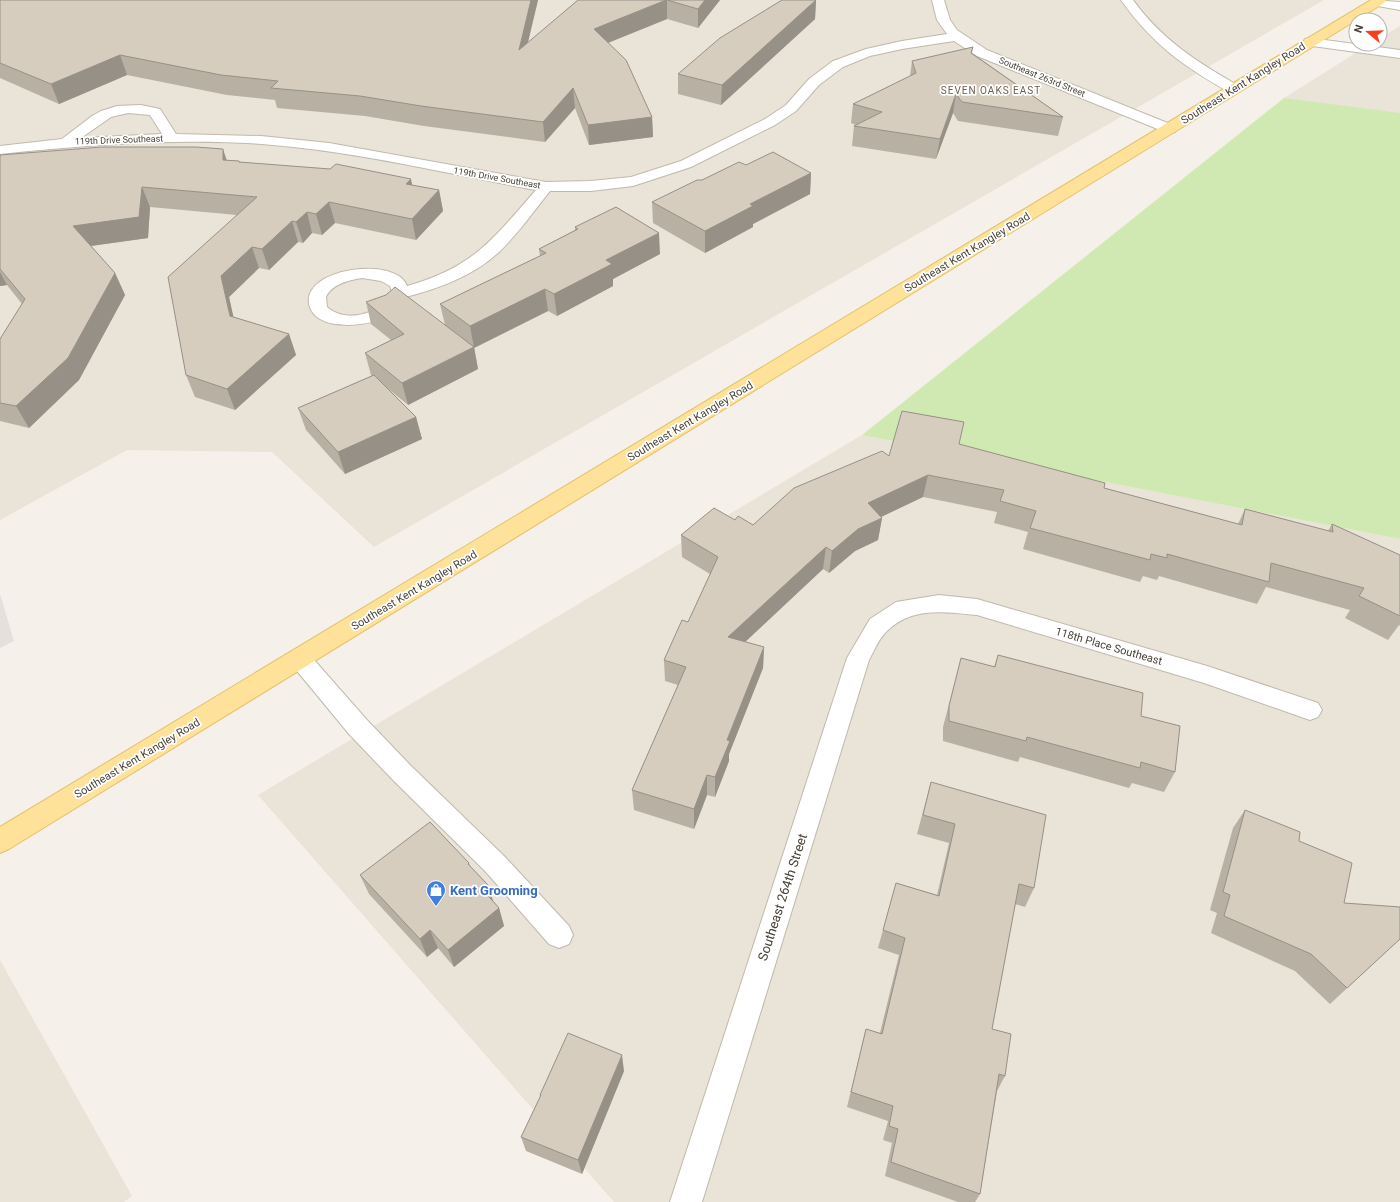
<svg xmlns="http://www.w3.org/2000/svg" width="1400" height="1202" viewBox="0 0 1400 1202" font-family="Roboto,sans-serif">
<rect width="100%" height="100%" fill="#f5f1ea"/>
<!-- residential -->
<path fill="#e9e3d8" d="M 0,0 L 1324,0 L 374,547 L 272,452 L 127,450 L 0,520 Z
M 1400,26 L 1400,116 L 1284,98 L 1370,44 L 1380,44 L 1380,38 Z
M 862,435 L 1400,539 L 1400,1202 L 614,1202 L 258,795 Z
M 0,960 L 132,1196 L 124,1202 L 0,1202 Z"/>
<!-- industrial -->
<path fill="#e4e0db" d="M 0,594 L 14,641 L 0,648 Z"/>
<!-- green -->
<path fill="#d0e9b3" d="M 1284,98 L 1400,113 L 1400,539 L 862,435 Z"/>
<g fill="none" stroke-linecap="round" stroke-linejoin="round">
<defs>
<path id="lane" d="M 1121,0 L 1133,0 C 1162,40 1197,62 1239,86 L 1241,89 L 1239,92 L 1229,92 C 1183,66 1152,44 1121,0 Z
M 1371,0 L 1400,2 L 1400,10 L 1372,5 L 1370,2 Z
M 1310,38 L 1400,50 L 1400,58 L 1305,45 L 1304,42 L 1305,39 Z
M 300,650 L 308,653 L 367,720 L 411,766 L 504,856 L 569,926 L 573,935 L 569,944 L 559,948 L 549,944 L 486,872 L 393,780 L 349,734 L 292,665 L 289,659 L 292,653 Z"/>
<path id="street" d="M 932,0 L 944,0 L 950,20 L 957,30 L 987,50 L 1175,126 L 1177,129 L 1175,132 L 1170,133 L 1165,132 L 977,56 L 954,41 L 902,49 L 870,56 L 843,67 L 819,85 L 796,111 L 775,125 L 691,167 L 633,186 L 591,191 L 550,191 C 533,212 518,234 499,252 C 473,276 440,288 406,297 C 403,304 398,310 391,315 C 373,326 315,334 309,304 C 303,267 397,256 407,286 C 474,267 492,240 536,190 C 445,173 354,151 262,144 C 175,138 86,145 0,154 L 0,146 L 62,139 L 92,116 L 101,111 L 117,106 L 141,105 L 160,109 L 176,134 L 261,136 L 329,143 L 546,182 L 591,181 L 631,177 L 681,161 L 765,119 L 786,105 L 809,79 L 833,61 L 866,49 L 902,41 L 947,34 L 937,20 ZM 128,113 L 150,115 L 162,134 L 81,138 L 111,117 ZM 362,278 L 381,281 L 390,286 L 392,292 C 381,314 346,324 327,307 L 326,297 C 332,284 349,280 362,278 Z
M 939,595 L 977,599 L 1207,666 L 1318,703 L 1322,710 L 1318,717 L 1310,720 L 1204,683 L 977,615 C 945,612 912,606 887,631 C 879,638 874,651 869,660 L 702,1202 L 670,1202 L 847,658 L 870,619 L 896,602 Z"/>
<path id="primary" d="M 1371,0 L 1386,0 L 1384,3 L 9,849 L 0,853 L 0,827 Z"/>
</defs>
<!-- lane casing -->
<use href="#lane" stroke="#c0b9ac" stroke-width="2"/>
<!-- street casing -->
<use href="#street" stroke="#c0b9ac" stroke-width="2"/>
<!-- primary casing -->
<use href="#primary" stroke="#e4c068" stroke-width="2"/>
<!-- lane -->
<use href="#lane" fill="#fff" fill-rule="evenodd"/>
<!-- street -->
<use href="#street" fill="#fff" fill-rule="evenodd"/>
<!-- primary -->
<use href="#primary" fill="#fee299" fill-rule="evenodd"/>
</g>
<!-- wall -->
<path fill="#b9b0a4" d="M 0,0 L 538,0 L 528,43 L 578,0 L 720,0 L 698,28 L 667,19 L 608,43 L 652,117 L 653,137 L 589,145 L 575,108 L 545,142 L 424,126 L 365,116 L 277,108 L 275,100 L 227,95 L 127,75 L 59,104 L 0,78 Z
M 816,0 L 815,19 L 721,105 L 678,94 L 678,74 Z
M 973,47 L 972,53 L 1063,117 L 1058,136 L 958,121 L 953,113 L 936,159 L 852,146 L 854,126 L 856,125 L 851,123 L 853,104 L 910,76 L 912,61 Z
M 0,155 L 226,160 L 412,185 L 439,190 L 443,211 L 416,240 L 335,223 L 322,235 L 312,233 L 303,243 L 298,242 L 269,270 L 259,268 L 229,297 L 233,317 L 289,334 L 296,355 L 235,410 L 195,397 L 186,375 L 237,215 L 150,207 L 148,238 L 91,246 L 115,273 L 125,295 L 79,380 L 29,428 L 0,421 L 0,339 L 22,304 L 7,285 L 0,286 Z
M 746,165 L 811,173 L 810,194 L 753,224 L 753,227 L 705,253 L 653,223 L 652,202 L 702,180 Z
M 575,227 L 660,254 L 613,279 L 613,286 L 557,316 L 548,311 L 474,348 L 478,369 L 408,405 L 386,387 L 416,417 L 422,439 L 345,474 L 306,430 L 298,408 L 372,376 L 371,375 L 365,353 L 391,340 L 371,324 L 366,302 L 445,325 L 440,304 L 540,256 L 539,249 L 575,230 Z
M 959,444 L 1104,488 L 1238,524 L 1245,509 L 1328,531 L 1332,524 L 1400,555 L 1400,626 L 1399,625 L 1388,640 L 1345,618 L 1350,610 L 1266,587 L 1257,604 L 1159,576 L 1157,580 L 1143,576 L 1140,582 L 1023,549 L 1028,532 L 994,523 L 997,512 L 923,497 L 881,517 L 882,518 L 878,540 L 855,551 L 829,573 L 823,569 L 745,642 L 764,647 L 763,668 L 729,754 L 729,761 L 715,797 L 707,795 L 694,829 L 634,810 L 632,790 L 678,685 L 665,681 L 664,660 L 688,622 L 710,574 L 682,557 L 681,535 L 735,520 L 753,525 L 889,456 Z
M 998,655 L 1141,716 L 1175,772 L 1164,792 L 1132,783 L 1129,788 L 1020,757 L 1018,762 L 943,741 L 943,727 L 961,658 L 994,667 Z
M 931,782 L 1034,888 L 1025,907 L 1015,904 L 992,1029 L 1005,1076 L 997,1091 L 980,1194 L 975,1202 L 958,1202 L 885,1176 L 892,1143 L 883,1140 L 888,1121 L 847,1107 L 862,1045 L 866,1029 L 880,1033 L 899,955 L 878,948 L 896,883 L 937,895 L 949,843 L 917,834 Z
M 1245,810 L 1299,841 L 1344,903 L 1400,939 L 1330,1004 L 1295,971 L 1211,933 L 1217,913 L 1210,910 L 1233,828 Z
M 469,863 L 471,867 L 488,885 L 493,901 L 499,908 L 504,926 L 454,967 L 438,948 L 427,957 L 369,894 L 360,875 Z
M 624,1071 L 582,1174 L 526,1151 L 521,1137 L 540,1097 L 540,1095 Z"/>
<!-- shaded-wall -->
<path fill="#969086" d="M 531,0 L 538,0 L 521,70 L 519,50 Z
M 667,0 L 667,19 L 595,48 L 594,29 Z
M 705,0 L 720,0 L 698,28 L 698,9 Z
M 816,0 L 815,19 L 721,105 L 722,85 Z
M 120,55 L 127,75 L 59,104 L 51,84 Z
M 573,88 L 575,108 L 545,142 L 543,122 Z
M 956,94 L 953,113 L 936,159 L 940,139 Z
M 652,117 L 653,137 L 589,145 L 588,125 Z
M 223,149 L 230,170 L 223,160 Z
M 811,173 L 810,194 L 753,224 L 753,227 L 705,253 L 705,231 L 750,204 Z
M 411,179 L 415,199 L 406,184 Z
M 142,187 L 150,207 L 148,238 L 83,247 L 73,226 Z
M 439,190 L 443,211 L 416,240 L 412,219 Z
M 329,202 L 335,223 L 322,235 L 316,214 Z
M 307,212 L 312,233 L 303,243 L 296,222 Z
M 292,221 L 298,242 L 269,270 L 262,249 Z
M 659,233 L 660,254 L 613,279 L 613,286 L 557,316 L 554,294 L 606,260 Z
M 252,247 L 259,268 L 229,297 L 238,337 L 230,316 L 221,276 Z
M 0,272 L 7,285 L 0,286 Z
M 115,273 L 125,295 L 79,380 L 29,428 L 16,406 Z
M 545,289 L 548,311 L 474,348 L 470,326 Z
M 289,334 L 296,355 L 235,410 L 227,389 Z
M 474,347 L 478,369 L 408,405 L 402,383 Z
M 416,417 L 422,439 L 345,474 L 338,452 Z
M 928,475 L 923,497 L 864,525 L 868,503 Z
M 882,518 L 878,540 L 855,551 L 829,573 L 832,551 L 858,529 Z
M 826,547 L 823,569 L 727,659 L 728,637 Z
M 764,647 L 763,668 L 729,754 L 729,761 L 715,797 L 715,777 L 727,740 Z
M 707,775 L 707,795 L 694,829 L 694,809 Z
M 488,885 L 494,904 L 483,890 Z
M 499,908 L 504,926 L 454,967 L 448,950 Z
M 430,930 L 438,948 L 427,957 L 420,939 Z
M 622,1055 L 624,1071 L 582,1174 L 578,1160 Z"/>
<!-- building -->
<path fill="#d7cdbf" stroke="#969086" d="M 0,0 L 531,0 L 519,50 L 578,0 L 666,0 L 594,29 L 626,60 L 652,117 L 588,125 L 573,88 L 543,122 L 421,106 L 360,96 L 271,88 L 278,81 L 221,75 L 120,55 L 51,84 L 0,63 Z
M 667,0 L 705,0 L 698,9 Z
M 782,0 L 816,0 L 722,85 L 678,74 L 720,38 Z
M 973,47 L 971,53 L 1063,117 L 962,102 L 956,94 L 940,139 L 854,126 L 882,112 L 853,104 L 916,73 L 912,61 Z
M 102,147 L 196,147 L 223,149 L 223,160 L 239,161 L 239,162 L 330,169 L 336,164 L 411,179 L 406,184 L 439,190 L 412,219 L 329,202 L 316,214 L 307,212 L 296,222 L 292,221 L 262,249 L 252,247 L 221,276 L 230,316 L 289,334 L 227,389 L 186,375 L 168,277 L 257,197 L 142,187 L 139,217 L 73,226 L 115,273 L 68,358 L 16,406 L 0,403 L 0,339 L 25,299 L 0,269 L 0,155 Z
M 773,152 L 811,173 L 750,204 L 753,206 L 705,231 L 652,202 L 697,180 L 702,180 L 739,162 L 746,165 Z
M 616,207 L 659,233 L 606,260 L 612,264 L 554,294 L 545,289 L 470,326 L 440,304 L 546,253 L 539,249 L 578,229 L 575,227 Z
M 395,287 L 474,347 L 402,383 L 365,353 L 404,334 L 366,302 L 386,295 Z
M 374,375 L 416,417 L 338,452 L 298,408 Z
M 902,411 L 964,422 L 959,444 L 1105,483 L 1104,488 L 1242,525 L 1245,509 L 1333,532 L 1332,524 L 1400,555 L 1400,616 L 1359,596 L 1364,588 L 1271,563 L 1269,582 L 1167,554 L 1167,558 L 1151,554 L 1150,560 L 1030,528 L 1036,511 L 1000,501 L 1004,490 L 928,475 L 868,503 L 882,518 L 858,529 L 832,551 L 826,547 L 728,637 L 764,647 L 727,740 L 730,741 L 715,777 L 707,775 L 694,809 L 632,790 L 686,667 L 664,660 L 682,620 L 688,622 L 718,557 L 681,535 L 714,508 L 735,520 L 738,516 L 753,525 L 794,488 L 882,451 L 889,456 Z
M 998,655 L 1143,693 L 1141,716 L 1180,726 L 1175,772 L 1141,762 L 1140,768 L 1027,737 L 1026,741 L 949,721 L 949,706 L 961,658 L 995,667 Z
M 931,782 L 1046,815 L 1034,888 L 1019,884 L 992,1029 L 1011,1034 L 1005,1076 L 999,1074 L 980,1194 L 891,1162 L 898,1129 L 889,1126 L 893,1106 L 851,1092 L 866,1029 L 882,1034 L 905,938 L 883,930 L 896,883 L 939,896 L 955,824 L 923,815 Z
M 1245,810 L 1300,832 L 1299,841 L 1352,863 L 1344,903 L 1400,907 L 1400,939 L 1347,988 L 1311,954 L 1224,916 L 1230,895 L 1223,892 Z
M 430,822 L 469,863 L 468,864 L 488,885 L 483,890 L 499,908 L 448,950 L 430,930 L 420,939 L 360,875 Z
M 568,1033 L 622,1055 L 578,1160 L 521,1137 L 541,1095 L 540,1095 Z"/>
<!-- icons -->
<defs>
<symbol id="shop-pin" viewBox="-11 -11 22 30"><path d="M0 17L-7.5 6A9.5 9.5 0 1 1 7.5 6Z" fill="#3f7fe0" stroke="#fff"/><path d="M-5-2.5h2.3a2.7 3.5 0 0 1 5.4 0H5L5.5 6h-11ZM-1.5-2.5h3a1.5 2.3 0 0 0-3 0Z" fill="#fff"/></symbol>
</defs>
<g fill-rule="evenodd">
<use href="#shop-pin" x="425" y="879" width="22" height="30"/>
</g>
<g text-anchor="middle" stroke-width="3.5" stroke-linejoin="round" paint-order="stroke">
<!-- far-street labels -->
<g font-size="9" fill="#494238" stroke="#fff">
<text transform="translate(1042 77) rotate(22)" y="3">Southeast 263rd Street</text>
<text transform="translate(119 140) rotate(-2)" y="3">119th Drive Southeast</text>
<text transform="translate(497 178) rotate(10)" y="3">119th Drive Southeast</text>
</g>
<!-- far-neighbourhood labels -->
<g font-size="10" letter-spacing="1" fill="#6c604f" stroke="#fff">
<text x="991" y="94">SEVEN OAKS EAST</text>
</g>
<!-- street labels -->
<g font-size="11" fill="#494238" stroke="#fff">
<text transform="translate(1243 83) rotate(-32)" y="4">Southeast Kent Kangley Road</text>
<text transform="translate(967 252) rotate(-31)" y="4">Southeast Kent Kangley Road</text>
<text transform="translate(690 421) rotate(-31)" y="4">Southeast Kent Kangley Road</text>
<text transform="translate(414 590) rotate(-31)" y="4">Southeast Kent Kangley Road</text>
<text transform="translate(1109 646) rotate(16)" y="4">118th Place Southeast</text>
<text transform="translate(137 758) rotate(-31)" y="4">Southeast Kent Kangley Road</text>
</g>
<!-- near-shop labels -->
<g font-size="13" font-weight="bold" fill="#366cbe" stroke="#fff" text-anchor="start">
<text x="450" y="895">Kent Grooming</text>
</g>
<!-- near-street labels -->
<g font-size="13" fill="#494238" stroke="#fff">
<text transform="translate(782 897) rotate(-72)" y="5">Southeast 264th Street</text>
</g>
</g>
<!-- north arrow -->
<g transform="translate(1368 32) rotate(289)"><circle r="19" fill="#ffffff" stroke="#b6b3af"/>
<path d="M0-3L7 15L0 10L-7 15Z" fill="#fa3e1b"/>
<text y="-6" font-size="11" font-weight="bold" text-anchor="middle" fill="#494238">N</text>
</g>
</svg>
